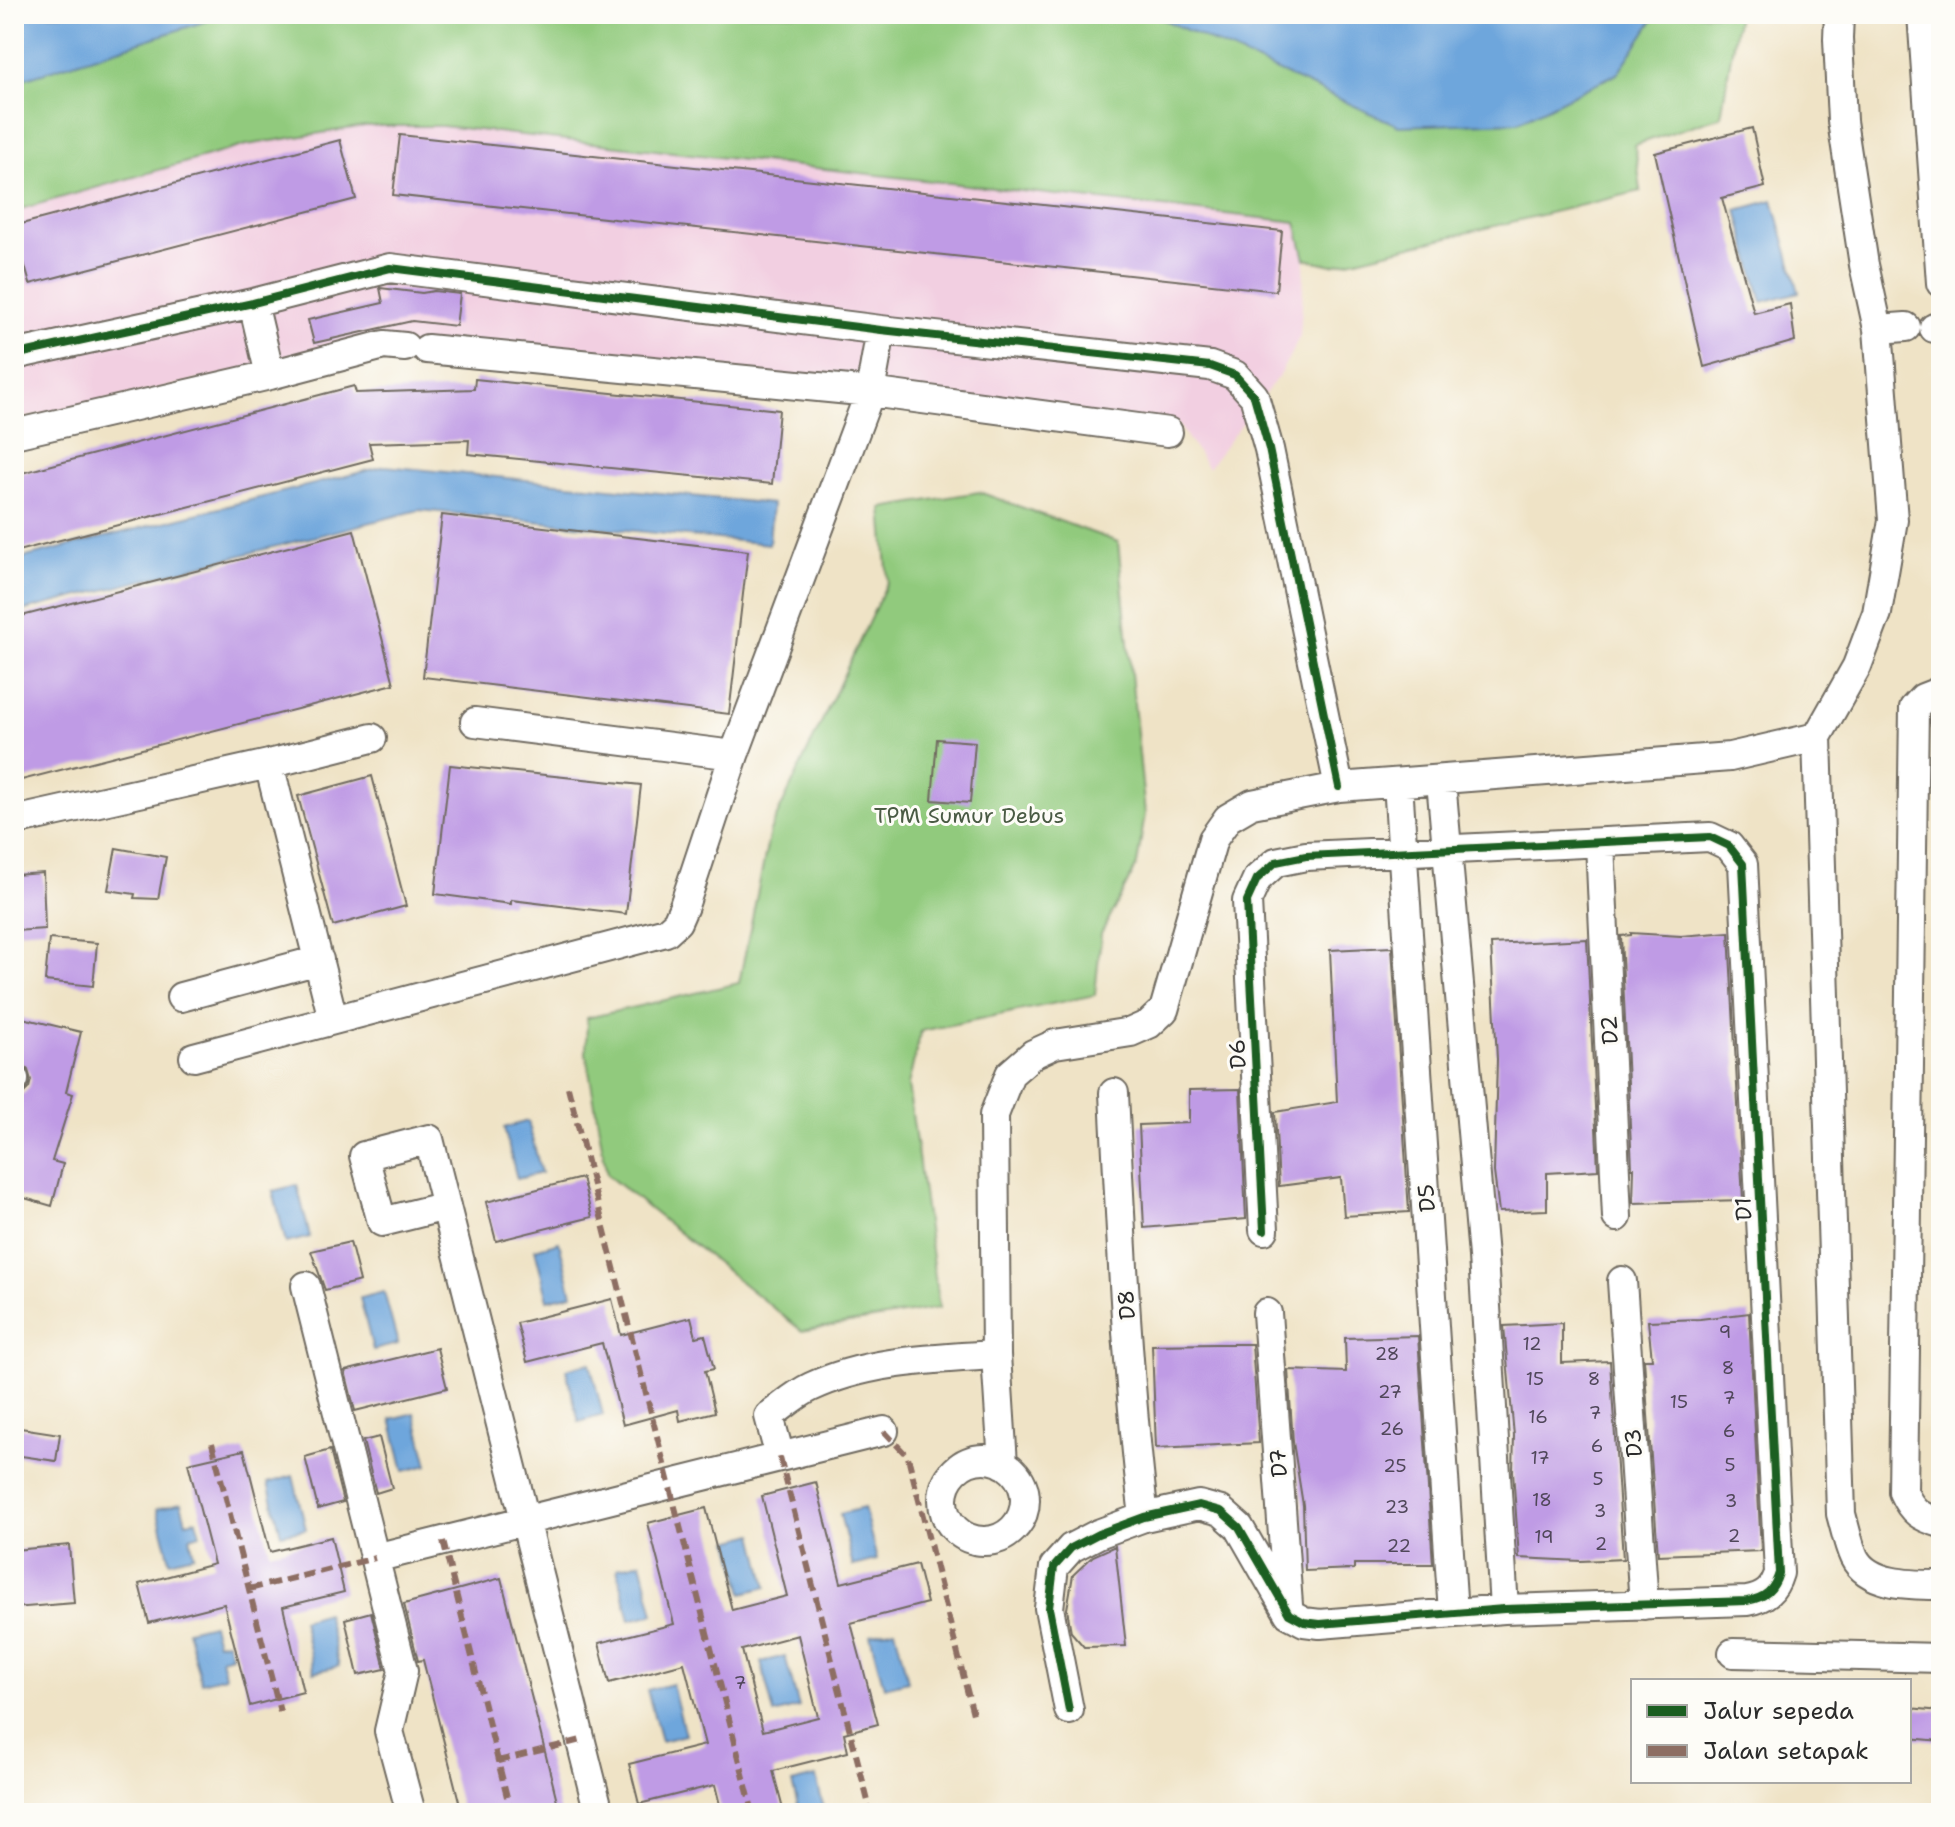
<svg xmlns="http://www.w3.org/2000/svg" width="1955" height="1827" viewBox="0 0 1955 1827" font-family="'Shantell Sans',sans-serif">
<rect width="100%" height="100%" fill="#fdfcf7"/>
<filter id="ink" filterUnits="userSpaceOnUse"><feTurbulence type="fractalNoise" baseFrequency=".0125" numOctaves="2"/><feDisplacementMap in="SourceGraphic" scale="16" xChannelSelector="R" yChannelSelector="G"/><feConvolveMatrix kernelMatrix="1 2 1 2 8 2 1 2 1" color-interpolation-filters="sRGB"/></filter>
<filter id="wash" filterUnits="userSpaceOnUse"><feTurbulence type="fractalNoise" baseFrequency=".006" numOctaves="4" result="noise"/><feDisplacementMap in="SourceGraphic" scale="32" xChannelSelector="R" yChannelSelector="G"/><feGaussianBlur stdDeviation="1.8" result="paint"/><feColorMatrix in="noise" values="0 0 0 0 0 0 0 0 0 0 0 0 0 0 0 0 0 1.4 0 .05"/><feComposite in="paint" operator="in"/></filter>
<g filter="url(#wash)">
<rect width="100%" height="100%" fill="#efe3c6"/>
<!-- built -->
<path fill="#f2cfe1" d="M 365,126 L 442,126 L 1296,222 L 1305,259 L 1300,336 L 1280,374 L 1208,468 L 1178,424 L 358,345 L 19,419 L 14,402 L 14,211 L 247,145 Z"/>
<!-- green -->
<path fill="#91ca7d" stroke="#5e7a54" stroke-width="2" d="M 14,14 L 1738,14 L 1721,116 L 1635,145 L 1641,191 L 1332,265 L 1305,259 L 1296,222 L 442,126 L 365,126 L 247,145 L 14,211 Z
M 979,492 L 1118,542 L 1145,814 L 1137,865 L 1101,934 L 1095,995 L 921,1031 L 908,1085 L 939,1308 L 802,1331 L 607,1175 L 586,1053 L 587,1018 L 739,983 L 770,831 L 888,581 L 882,508 Z"/>
<!-- water -->
<path fill="#6ea6dc" stroke="#4c6884" stroke-width="2" d="M 14,14 L 229,14 L 14,82 Z
M 1151,14 L 1657,14 L 1618,73 L 1518,122 L 1399,126 Z
M 1773,200 L 1799,292 L 1762,302 L 1737,210 Z
M 385,466 L 772,504 L 769,544 L 419,510 L 14,613 L 14,560 Z
M 528,1121 L 541,1173 L 517,1179 L 504,1128 Z
M 297,1185 L 310,1237 L 286,1243 L 273,1191 Z
M 559,1242 L 572,1294 L 548,1300 L 535,1249 Z
M 384,1292 L 398,1344 L 373,1350 L 360,1298 Z
M 590,1363 L 603,1415 L 579,1422 L 566,1369 Z
M 415,1413 L 428,1465 L 404,1471 L 391,1419 Z
M 293,1476 L 306,1529 L 281,1534 L 268,1483 Z
M 181,1503 L 186,1522 L 196,1520 L 200,1534 L 190,1537 L 194,1555 L 170,1561 L 157,1509 Z
M 864,1508 L 877,1560 L 853,1566 L 840,1514 Z
M 754,1534 L 767,1587 L 743,1593 L 730,1541 Z
M 641,1562 L 654,1614 L 630,1620 L 617,1568 Z
M 326,1613 L 339,1666 L 314,1672 L 302,1620 Z
M 212,1624 L 217,1643 L 227,1641 L 231,1655 L 221,1658 L 225,1676 L 201,1682 L 187,1630 Z
M 895,1629 L 908,1681 L 884,1687 L 870,1635 Z
M 785,1656 L 799,1707 L 774,1714 L 761,1662 Z
M 672,1684 L 685,1735 L 661,1741 L 647,1690 Z
M 816,1777 L 825,1813 L 800,1813 L 792,1783 Z"/>
<g id="blocks">
<!-- building -->
<path fill="#bf9be5" fill-rule="evenodd" d="M 1752,128 L 1765,187 L 1722,198 L 1754,313 L 1790,304 L 1795,341 L 1704,367 L 1655,153 Z
M 400,135 L 1282,231 L 1276,291 L 393,195 Z
M 340,140 L 356,199 L 30,284 L 14,226 Z
M 380,288 L 422,293 L 434,291 L 460,294 L 456,326 L 412,321 L 314,343 L 308,320 L 383,303 Z
M 475,379 L 779,410 L 772,484 L 468,454 L 469,440 L 369,443 L 373,459 L 14,552 L 14,475 L 354,386 L 356,393 L 474,389 Z
M 442,515 L 748,551 L 729,714 L 423,677 Z
M 354,530 L 394,684 L 14,782 L 14,618 Z
M 937,739 L 975,742 L 970,803 L 932,800 Z
M 450,765 L 641,785 L 626,914 L 511,900 L 511,904 L 435,894 Z
M 372,776 L 406,906 L 333,926 L 298,796 Z
M 116,848 L 166,857 L 158,899 L 134,898 L 135,894 L 108,890 Z
M 43,873 L 45,929 L 14,931 L 14,875 Z
M 1729,932 L 1743,1200 L 1633,1203 L 1634,1168 L 1632,1168 L 1621,936 L 1631,935 L 1631,933 L 1681,936 Z
M 49,939 L 97,943 L 93,986 L 45,981 Z
M 1587,939 L 1598,1170 L 1547,1173 L 1547,1210 L 1499,1212 L 1494,1172 L 1497,1059 L 1491,944 Z
M 1392,947 L 1409,1212 L 1344,1216 L 1341,1178 L 1279,1186 L 1275,1112 L 1337,1102 L 1330,950 Z
M 14,1016 L 81,1032 L 66,1092 L 73,1094 L 52,1161 L 63,1164 L 52,1206 L 14,1195 L 14,1097 L 23,1094 L 29,1088 L 31,1080 L 28,1070 L 22,1064 L 14,1062 Z
M 1240,1089 L 1246,1219 L 1144,1228 L 1139,1125 L 1189,1123 L 1189,1090 Z
M 582,1178 L 592,1217 L 496,1241 L 486,1202 Z
M 350,1242 L 360,1281 L 325,1290 L 311,1251 Z
M 612,1299 L 621,1335 L 691,1317 L 696,1337 L 705,1335 L 714,1369 L 705,1371 L 715,1412 L 680,1421 L 678,1410 L 623,1425 L 602,1343 L 527,1362 L 517,1323 Z
M 1749,1313 L 1761,1551 L 1658,1555 L 1644,1359 L 1652,1359 L 1648,1321 L 1700,1319 Z
M 1562,1323 L 1562,1363 L 1610,1361 L 1623,1559 L 1581,1561 L 1519,1558 L 1513,1471 L 1514,1436 L 1504,1326 Z
M 1418,1336 L 1433,1564 L 1354,1564 L 1354,1569 L 1305,1571 L 1303,1505 L 1293,1442 L 1288,1370 L 1346,1372 L 1345,1338 Z
M 1216,1344 L 1252,1344 L 1259,1443 L 1156,1448 L 1152,1345 Z
M 437,1348 L 447,1388 L 355,1411 L 345,1371 Z
M 14,1427 L 60,1434 L 56,1461 L 14,1455 Z
M 379,1437 L 392,1488 L 376,1493 L 363,1441 Z
M 244,1450 L 270,1552 L 331,1537 L 344,1592 L 283,1607 L 303,1692 L 250,1706 L 224,1604 L 149,1623 L 139,1584 L 214,1564 L 188,1463 Z
M 330,1450 L 343,1502 L 318,1509 L 305,1457 Z
M 816,1482 L 841,1583 L 917,1564 L 927,1603 L 851,1623 L 878,1724 L 844,1733 L 848,1752 L 773,1771 L 784,1813 L 722,1813 L 715,1785 L 639,1804 L 629,1764 L 705,1745 L 684,1663 L 609,1683 L 599,1643 L 674,1624 L 648,1523 L 706,1508 L 732,1610 L 787,1596 L 762,1496 ZM 798,1635 L 818,1717 L 763,1731 L 742,1650 Z
M 69,1545 L 74,1603 L 14,1608 L 14,1550 Z
M 1115,1546 L 1126,1646 L 1084,1647 L 1071,1632 L 1067,1609 L 1073,1575 L 1093,1556 Z
M 501,1578 L 534,1707 L 560,1813 L 462,1813 L 423,1660 L 418,1661 L 404,1604 Z
M 371,1612 L 385,1669 L 358,1675 L 345,1619 Z
M 1909,1708 L 1941,1711 L 1941,1741 L 1909,1738 Z"/>
</g>
</g>
<g filter="url(#ink)">
<use href="#blocks" fill-opacity="0" stroke="#706b61" stroke-width="2"/>
<g fill="none" stroke-linecap="round" stroke-linejoin="round">
<defs>
<path id="minor" d="M 1922,14 L 1941,283
M 253,303 L 270,375
M 1934,328 L 1941,329
M 1878,329 L 1906,327
M 427,349 L 870,392 L 1168,432
M 14,355 L 253,303 L 390,268 L 881,330 L 1210,366 L 1235,375 L 1254,396 L 1269,449 L 1339,787
M 14,434 L 270,375 L 384,345 L 405,347
M 1941,691 L 1923,698 L 1914,708 L 1903,1492 C 1912,1512 1920,1517 1941,1523
M 475,722 L 734,755
M 1817,737 L 1841,1514 C 1845,1528 1848,1544 1854,1557 C 1868,1586 1914,1585 1941,1585
M 269,764 L 333,1019
M 1441,781 L 1483,1256 L 1504,1609
M 1398,783 L 1453,1613
M 14,821 L 269,764 L 372,738
M 1600,843 L 1617,1217
M 181,997 L 319,960
M 194,1057 L 666,932 L 677,922 L 684,906 L 734,755 L 870,392 L 881,330
M 14,1080 L 14,1079
M 1114,1093 C 1121,1234 1127,1376 1144,1517
M 446,1206 L 382,1222 L 364,1156 L 429,1139 L 599,1813
M 1622,1281 L 1644,1605
M 306,1286 L 403,1671 L 389,1731 L 411,1813
M 1267,1313 L 1288,1605
M 780,1457 L 769,1416 C 783,1406 796,1394 811,1387 C 868,1360 934,1359 996,1355
M943 1500a41 41 0 1 1 82 0a41 41 0 1 1-82 0Z
M 1003,1464 L 996,1355 L 994,1115 L 1010,1074 L 1033,1054 L 1055,1044 L 1131,1032 L 1149,1024 L 1164,1010 L 1213,839 L 1228,818 L 1252,804 L 1339,787 L 1730,757 L 1817,737 L 1857,666 L 1877,613 L 1893,520 L 1878,329 L 1864,265 L 1842,121 L 1838,39 L 1839,14
M 375,1558 L 884,1431
M 1733,1653 L 1941,1658
M 1069,1710 L 1049,1608 L 1054,1567 L 1071,1548 L 1098,1534 L 1144,1517 L 1199,1505 L 1221,1511 L 1239,1527 L 1289,1614 L 1304,1622 L 1320,1624 L 1504,1609 L 1747,1601 C 1765,1598 1774,1590 1779,1573 L 1743,864 L 1729,846 L 1710,837 L 1306,856 L 1276,862 L 1257,879 L 1247,901 L 1264,1230"/>
</defs>
<!-- minor casing -->
<use href="#minor" stroke="#706b61" stroke-width="32"/>
<!-- minor -->
<use href="#minor" stroke="#fff" stroke-width="28"/>
<!-- quiet -->
<path stroke="#8d6e63" stroke-width="6" stroke-dasharray="12 6" stroke-linecap="butt" d="M 14,1080 L 14,1079
M 568,1087 L 753,1813
M 884,1431 L 908,1457 L 973,1714
M 212,1443 L 280,1712
M 780,1457 L 871,1813
M 443,1541 L 511,1813
M 249,1589 L 375,1558
M 498,1761 L 581,1740"/>
<defs>
<path id="cycleway" d="M 14,355 L 253,303 L 390,268 L 881,330 L 1210,366 L 1235,375 L 1254,396 L 1269,449 L 1339,787
M 1069,1710 L 1049,1608 L 1054,1567 L 1071,1548 L 1098,1534 L 1144,1517 L 1199,1505 L 1221,1511 L 1239,1527 L 1289,1614 L 1304,1622 L 1320,1624 L 1504,1609 L 1747,1601 C 1765,1598 1774,1590 1779,1573 L 1743,864 L 1729,846 L 1710,837 L 1306,856 L 1276,862 L 1257,879 L 1247,901 L 1264,1230"/>
</defs>
<!-- cycleway casing -->
<use href="#cycleway" stroke="#fdfcf7" stroke-width="13"/>
<!-- cycleway -->
<use href="#cycleway" stroke="#1b5e20" stroke-width="8"/>
</g>
</g>
<g text-anchor="middle" stroke-width="6" stroke-linejoin="round" paint-order="stroke">
<!-- number labels -->
<g font-size="18" fill="#50475a">
<text x="1725" y="1338">9</text>
<text x="1532" y="1350">12</text>
<text x="1387" y="1360">28</text>
<text x="1728" y="1374">8</text>
<text x="1535" y="1385">15</text>
<text x="1594" y="1385">8</text>
<text x="1390" y="1398">27</text>
<text x="1729" y="1404">7</text>
<text x="1679" y="1408">15</text>
<text x="1595" y="1419">7</text>
<text x="1538" y="1423">16</text>
<text x="1392" y="1435">26</text>
<text x="1729" y="1437">6</text>
<text x="1597" y="1452">6</text>
<text x="1540" y="1464">17</text>
<text x="1730" y="1471">5</text>
<text x="1395" y="1472">25</text>
<text x="1598" y="1485">5</text>
<text x="1542" y="1506">18</text>
<text x="1731" y="1507">3</text>
<text x="1397" y="1513">23</text>
<text x="1600" y="1517">3</text>
<text x="1734" y="1542">2</text>
<text x="1544" y="1543">19</text>
<text x="1601" y="1550">2</text>
<text x="1399" y="1552">22</text>
<text x="740" y="1689">7</text>
</g>
<!-- park labels -->
<g font-size="22" fill="#4a5b44" stroke="#fdfcf7">
<text x="969" y="823">TPM Sumur Debus</text>
</g>
<!-- street labels -->
<g font-size="22" fill="#2b2b2b" stroke="#fdfcf7">
<text transform="translate(1609 1030) rotate(-93)" y="8">D2</text>
<text transform="translate(1237 1054) rotate(-93)" y="8">D6</text>
<text transform="translate(1426 1198) rotate(-94)" y="8">D5</text>
<text transform="translate(1743 1209) rotate(-93)" y="8">D1</text>
<text transform="translate(1126 1305) rotate(-94)" y="8">D8</text>
<text transform="translate(1633 1443) rotate(-94)" y="8">D3</text>
<text transform="translate(1278 1463) rotate(-94)" y="8">D7</text>
</g>
</g>
<!-- margin -->
<rect width="1955" height="1827" fill="none" stroke="#fdfcf7" stroke-width="48"/>
<!-- legend -->
<rect x="1631" y="1679" width="280" height="104" fill="#fdfcf7" stroke="#a9a8a5" stroke-width="2"/>
<rect x="1647" y="1705" width="40" height="12" fill="#1b5e20" stroke="#a9a8a5" stroke-width="2"/>
<text x="1703" y="1719" font-size="24" fill="#2b2b2b">Jalur sepeda</text>
<rect x="1647" y="1745" width="40" height="12" fill="#8d6e63" stroke="#a9a8a5" stroke-width="2"/>
<text x="1703" y="1759" font-size="24" fill="#2b2b2b">Jalan setapak</text>
</svg>
